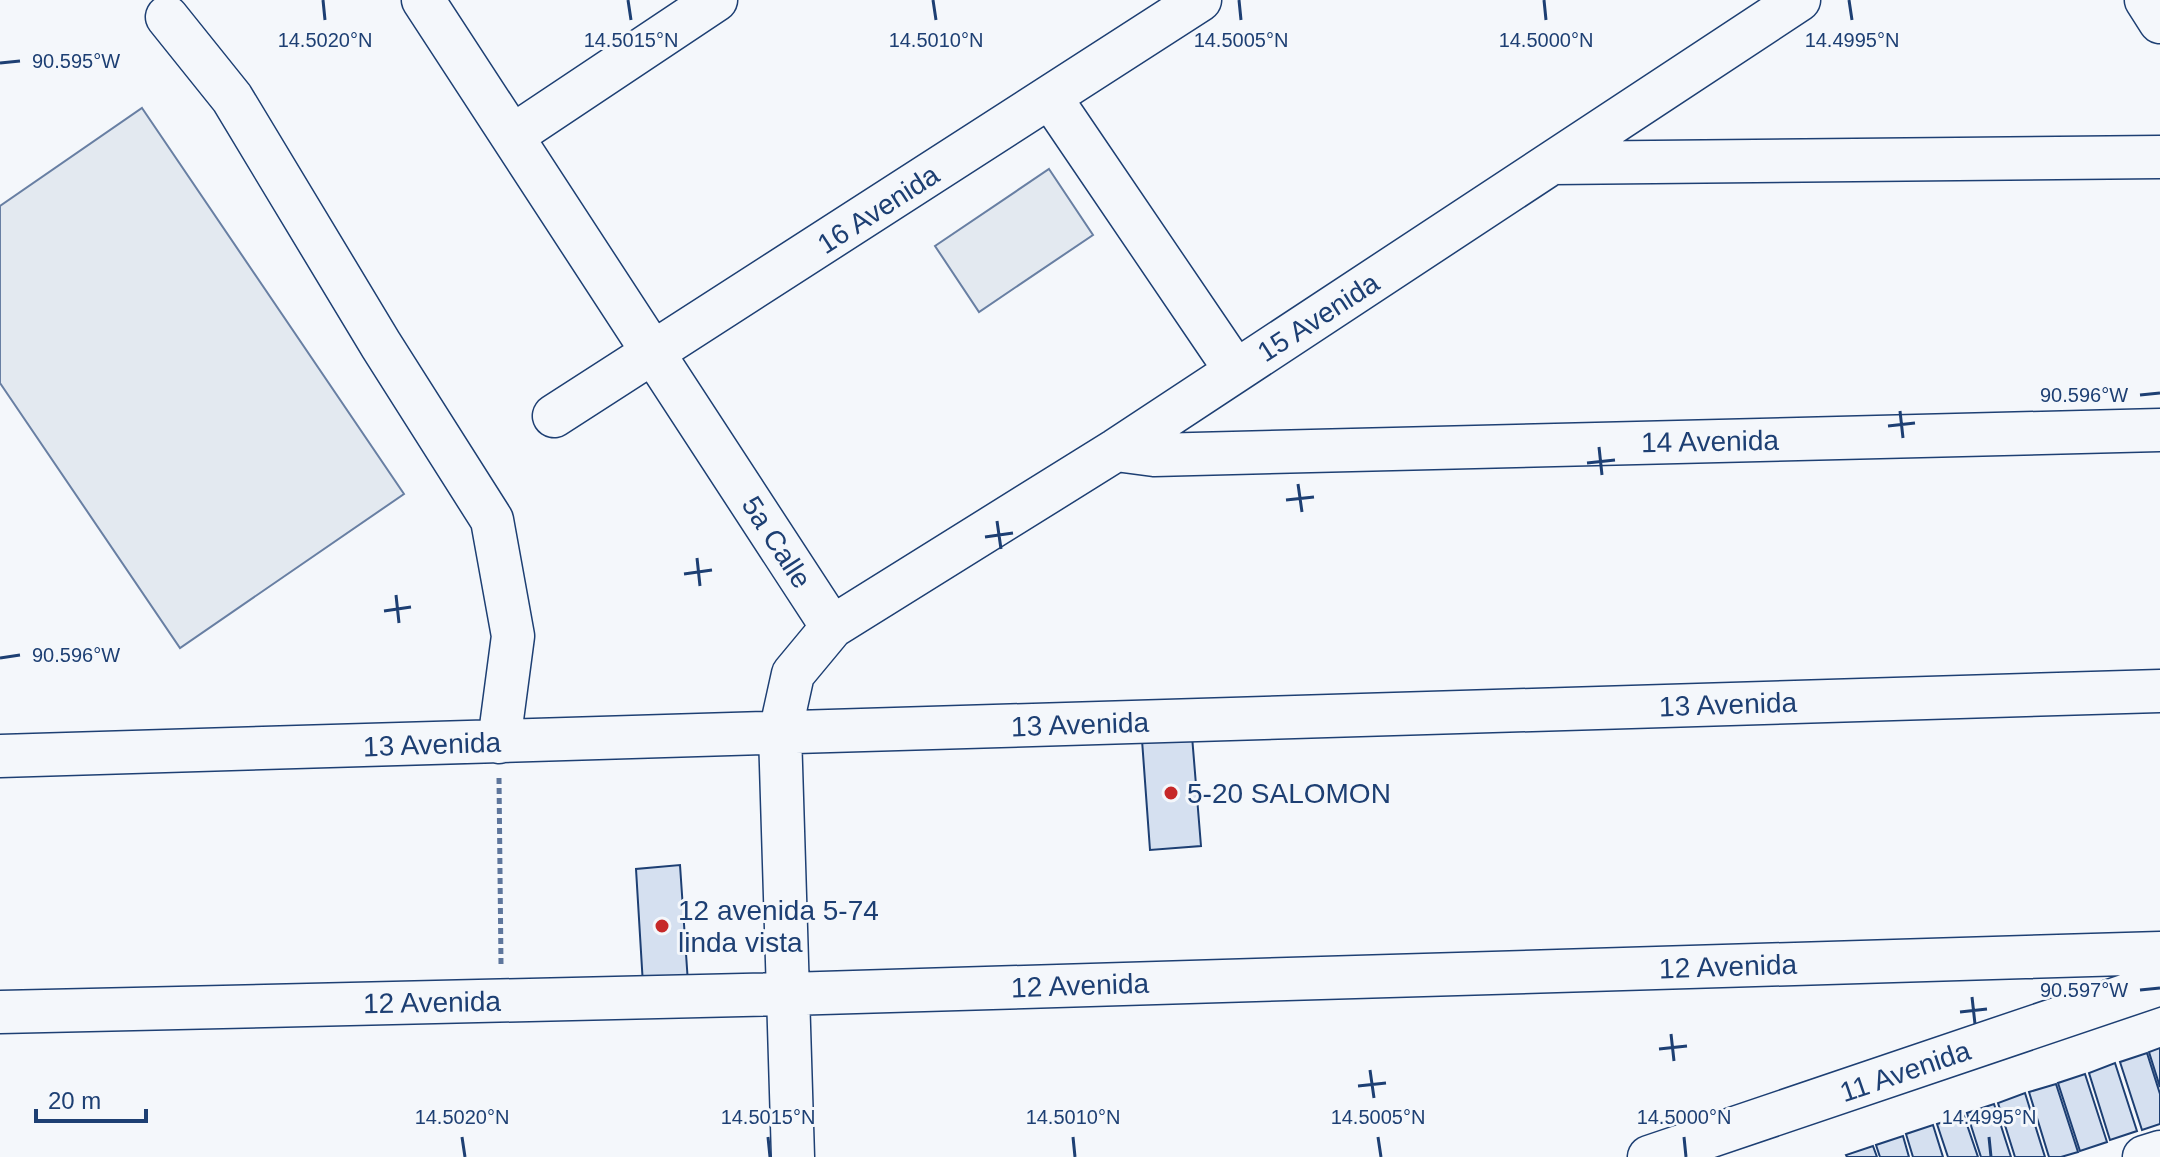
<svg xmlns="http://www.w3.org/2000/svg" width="2160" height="1157" viewBox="0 0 2160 1157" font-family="Arial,sans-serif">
<rect width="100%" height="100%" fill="#f4f7fb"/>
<!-- green -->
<path fill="#e3e9f0" stroke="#687fa3" stroke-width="2" d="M 142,108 L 404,494 L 180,648 L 0,383 L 0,206 Z
M 1049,169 L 1093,235 L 979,312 L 935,246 Z"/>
<!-- building -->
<path fill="#d5e0f0" stroke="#1d3f73" stroke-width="2" d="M 1192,736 L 1201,846 L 1150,850 L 1142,740 Z
M 680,865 L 688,983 L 643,985 L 636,869 Z
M 2160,1048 L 2160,1087 L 2149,1052 Z
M 2147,1053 L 2160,1094 L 2160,1124 L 2142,1130 L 2120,1062 Z
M 2115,1063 L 2137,1131 L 2110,1140 L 2089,1073 Z
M 2085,1074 L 2107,1142 L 2080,1151 L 2058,1083 Z
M 2056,1084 L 2078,1152 L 2061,1157 L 2049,1157 L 2029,1092 Z
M 2025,1093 L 2045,1157 L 2015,1157 L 1998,1103 Z
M 1994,1104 L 2011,1157 L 1981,1157 L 1967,1113 Z
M 1964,1116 L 1978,1157 L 1948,1157 L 1937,1124 Z
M 1933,1125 L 1943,1157 L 1913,1157 L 1906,1134 Z
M 1903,1136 L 1909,1157 L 1880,1157 L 1876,1145 Z
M 1873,1146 L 1877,1157 L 1847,1157 L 1846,1155 Z"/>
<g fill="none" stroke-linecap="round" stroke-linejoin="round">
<defs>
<path id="minor" d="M 423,0 L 832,627 L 793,674 L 780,733 L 793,1157
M 2146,0 L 2160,22
M 167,17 L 232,98 L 381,345 L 492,520 L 513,636 L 499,742
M 1050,97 L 1236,371
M 512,136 L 716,0
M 1552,163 L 2160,157
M 554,416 L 1200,0
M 1116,450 L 1154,455 L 2160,430
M 832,627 L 1116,450 L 1799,0
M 0,756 L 2160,691
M 0,1012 L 788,994 L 2160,953
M 1649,1157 L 2160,984
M 2144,1157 L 2160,1152"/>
</defs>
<!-- minor casing -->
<use href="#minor" stroke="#1d3f73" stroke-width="45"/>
<!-- path -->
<path stroke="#5e769c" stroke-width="5" stroke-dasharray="6 4" stroke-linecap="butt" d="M 499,778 L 501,964"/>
<!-- minor -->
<use href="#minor" stroke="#f4f7fb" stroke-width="42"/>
</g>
<!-- ticks -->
<path fill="none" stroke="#1d3f73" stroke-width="3" d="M 323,0 L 325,20M 628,0 L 631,20M 933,0 L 936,20M 1239,0 L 1241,20M 1544,0 L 1546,20M 1849,0 L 1852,20M 0,63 L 20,61M 2140,395 L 2160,393M 1900,411 L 1903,438M 1888,426 L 1915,423M 1599,447 L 1602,475M 1587,463 L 1615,460M 1298,484 L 1302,512M 1286,500 L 1314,497M 997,521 L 1001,549M 985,537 L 1013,533M 697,558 L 700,586M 684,574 L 712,570M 396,595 L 399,623M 384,611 L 411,607M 0,658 L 20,655M 2140,990 L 2160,988M 1972,997 L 1975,1024M 1960,1012 L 1987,1009M 1671,1034 L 1674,1061M 1659,1049 L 1687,1046M 1370,1070 L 1374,1098M 1358,1086 L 1386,1083M 462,1137 L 465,1157M 768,1137 L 770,1157M 1073,1137 L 1075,1157M 1378,1137 L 1381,1157M 1684,1137 L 1686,1157M 1989,1137 L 1991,1157"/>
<!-- markers -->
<g fill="#c62828" stroke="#f4f7fb" stroke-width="3">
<circle cx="1171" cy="793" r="8"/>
<circle cx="662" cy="926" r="8"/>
</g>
<g text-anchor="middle" stroke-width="6" stroke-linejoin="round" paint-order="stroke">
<!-- street labels -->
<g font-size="28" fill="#1d3f73" stroke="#f4f7fb">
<text transform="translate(878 209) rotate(-33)" y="10">16 Avenida</text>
<text transform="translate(1318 317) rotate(-33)" y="10">15 Avenida</text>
<text transform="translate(1710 441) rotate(-1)" y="10">14 Avenida</text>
<text transform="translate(777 542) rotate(57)" y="10">5a Calle</text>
<text transform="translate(1728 704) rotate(-2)" y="10">13 Avenida</text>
<text transform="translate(1080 724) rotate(-2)" y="10">13 Avenida</text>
<text transform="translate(432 744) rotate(-2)" y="10">13 Avenida</text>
<text transform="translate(1728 966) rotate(-2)" y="10">12 Avenida</text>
<text transform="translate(1080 985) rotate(-2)" y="10">12 Avenida</text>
<text transform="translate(432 1002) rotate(-1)" y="10">12 Avenida</text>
<text transform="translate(1905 1071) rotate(-19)" y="10">11 Avenida</text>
</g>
<!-- poi labels -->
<g font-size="28" fill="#1d3f73" stroke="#f4f7fb" text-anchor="start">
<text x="1187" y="803">5-20 SALOMON</text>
<text x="678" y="920">12 avenida 5-74<tspan x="678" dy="32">linda vista</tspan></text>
</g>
</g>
<g font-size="20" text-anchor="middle" fill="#1d3f73" stroke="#f4f7fb" stroke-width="6" stroke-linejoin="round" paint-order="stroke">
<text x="325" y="47">14.5020°N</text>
<text x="631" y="47">14.5015°N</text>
<text x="936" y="47">14.5010°N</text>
<text x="1241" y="47">14.5005°N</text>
<text x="1546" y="47">14.5000°N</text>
<text x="1852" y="47">14.4995°N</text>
<text x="76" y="68">90.595°W</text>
<text x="2084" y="402">90.596°W</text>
<text x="76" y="662">90.596°W</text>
<text x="2084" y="997">90.597°W</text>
<text x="462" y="1124">14.5020°N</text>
<text x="768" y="1124">14.5015°N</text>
<text x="1073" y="1124">14.5010°N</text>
<text x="1378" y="1124">14.5005°N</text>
<text x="1684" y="1124">14.5000°N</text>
<text x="1989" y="1124">14.4995°N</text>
</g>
<!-- scale -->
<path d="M36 1109v12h110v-12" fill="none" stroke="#1d3f73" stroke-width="4"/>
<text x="48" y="1109" font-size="24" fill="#1d3f73" stroke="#f4f7fb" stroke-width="6" paint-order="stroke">20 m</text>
</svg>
